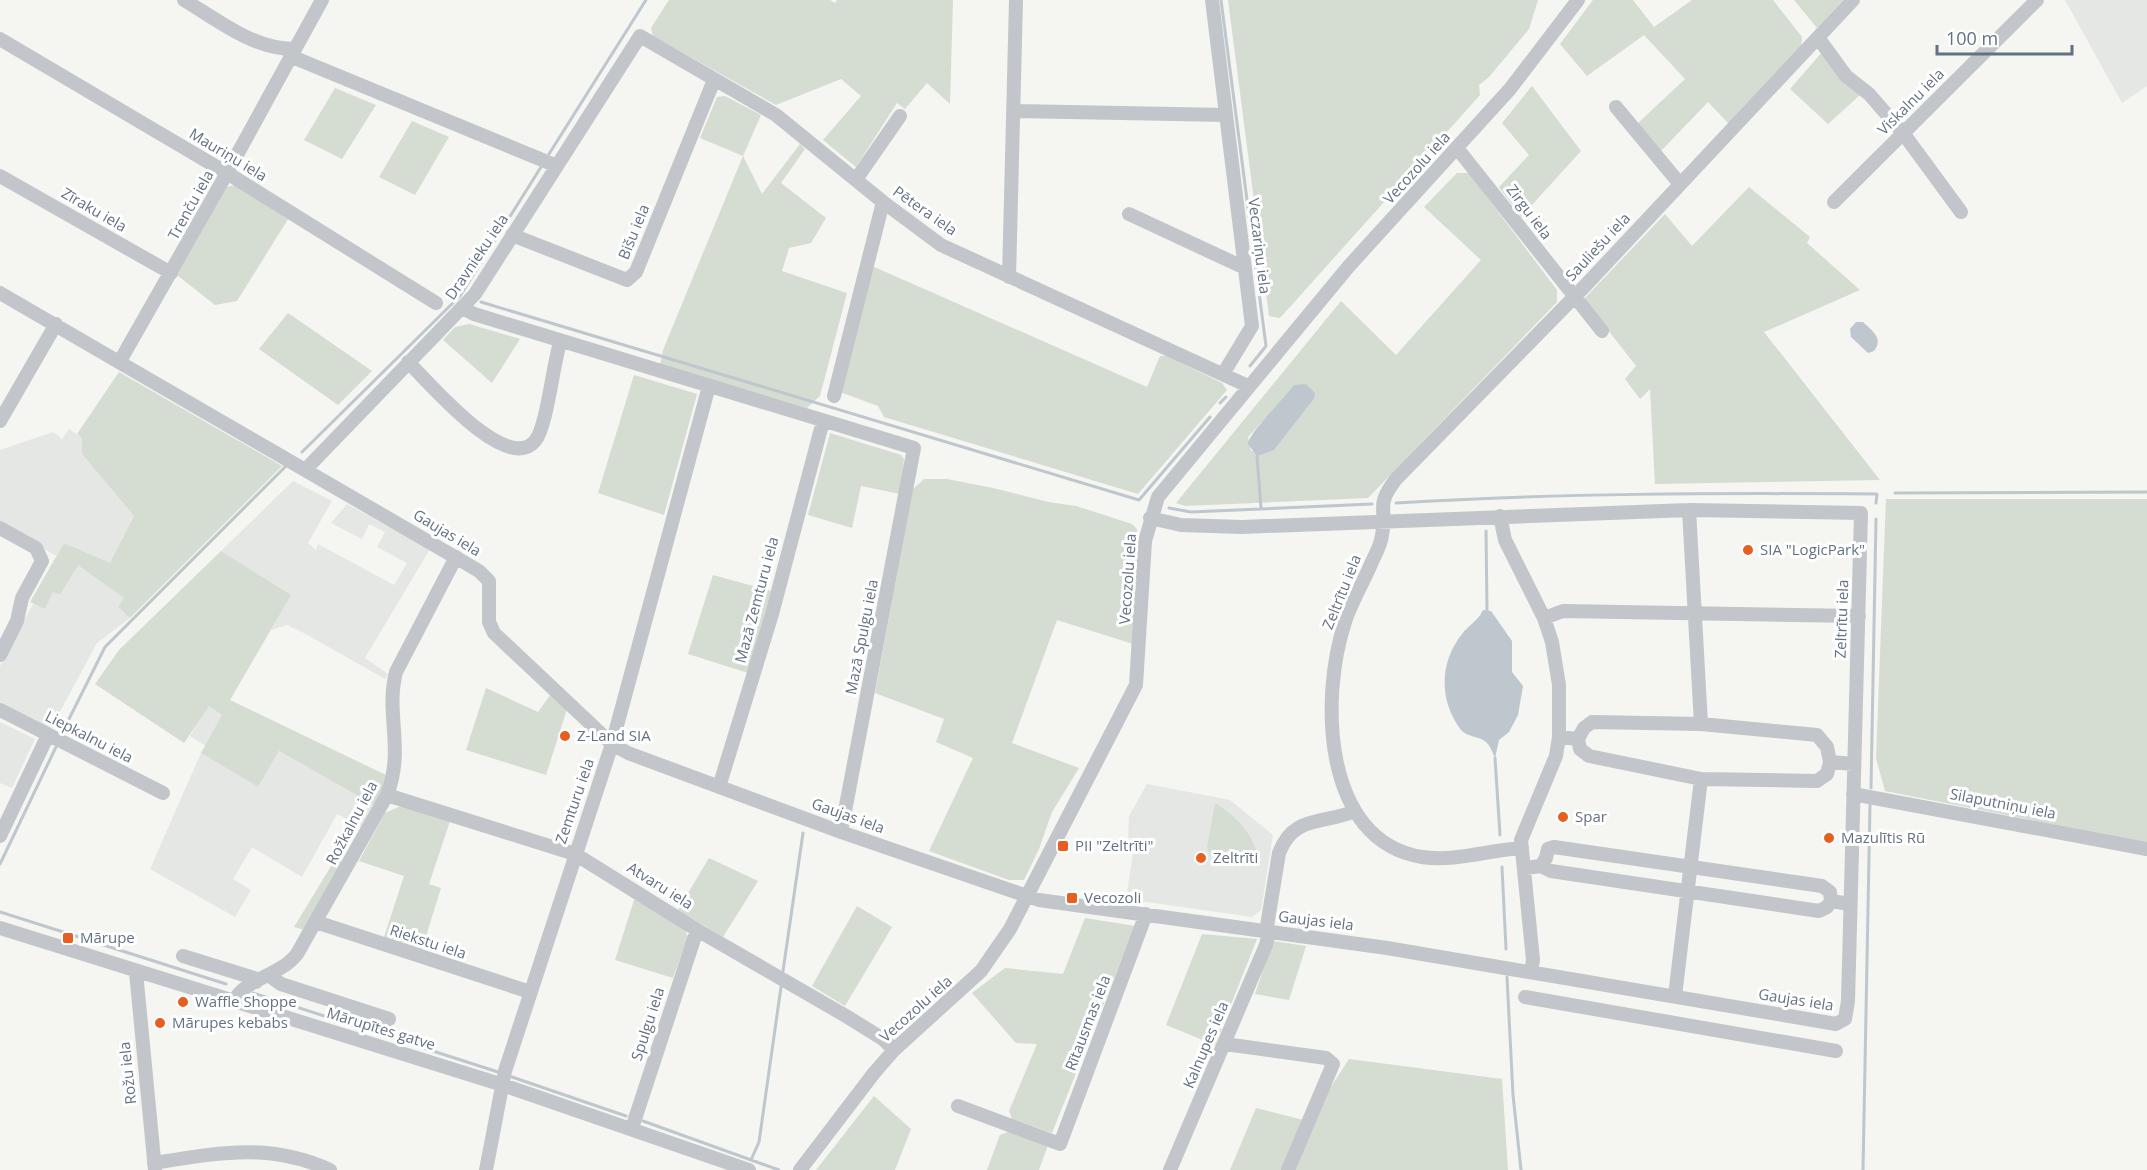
<svg xmlns="http://www.w3.org/2000/svg" width="2147" height="1170" viewBox="0 0 2147 1170" font-family="'Open Sans',sans-serif">
<rect width="100%" height="100%" fill="#f5f5f1"/>
<!-- built -->
<path fill="#e5e7e4" d="M 2065,0 L 2147,0 L 2147,86 L 2122,103 Z
M 69,429 L 82,438 L 82,454 L 134,516 L 110,564 L 64,543 L 56,556 L 0,522 L 0,450 L 53,432 L 62,439 Z
M 293,481 L 332,501 L 308,543 L 316,550 L 318,544 L 394,585 L 407,563 L 377,547 L 385,532 L 369,524 L 362,539 L 331,523 L 347,504 L 430,549 L 365,658 L 388,674 L 385,679 L 304,633 L 287,625 L 271,630 L 290,595 L 221,551 Z
M 78,564 L 124,598 L 118,607 L 130,618 L 97,643 L 50,730 L 0,704 L 0,666 L 33,604 L 45,608 L 53,592 L 60,595 Z
M 208,705 L 222,715 L 206,746 L 190,736 Z
M 0,722 L 35,739 L 12,788 L 0,783 Z
M 279,751 L 376,806 L 363,828 L 337,814 L 302,877 L 252,847 L 233,879 L 251,890 L 235,917 L 150,869 L 201,753 L 258,787 Z
M 1147,784 L 1230,800 L 1273,835 L 1261,910 L 1252,917 L 1126,899 L 1135,840 L 1128,837 L 1129,816 Z"/>
<!-- green -->
<path fill="#d5dcd2" fill-rule="evenodd" d="M 669,0 L 830,0 L 835,3 L 837,0 L 953,0 L 950,104 L 927,83 L 905,109 L 897,103 L 856,167 L 823,140 L 861,96 L 841,79 L 776,105 L 653,36 L 651,28 Z
M 1228,0 L 1538,0 L 1529,29 L 1489,77 L 1479,85 L 1480,95 L 1280,318 L 1269,316 Z
M 1593,0 L 1633,0 L 1654,27 L 1692,0 L 1773,0 L 1802,37 L 1801,49 L 1729,124 L 1708,102 L 1659,153 L 1637,124 L 1685,79 L 1644,35 L 1587,76 L 1560,44 Z
M 1794,0 L 1843,0 L 1817,28 Z
M 1823,51 L 1860,95 L 1828,124 L 1790,89 Z
M 1532,86 L 1581,151 L 1521,217 L 1499,187 L 1529,155 L 1502,123 Z
M 335,88 L 376,105 L 342,159 L 304,140 Z
M 725,96 L 761,115 L 743,156 L 762,194 L 800,144 L 805,149 L 781,183 L 826,218 L 811,243 L 789,248 L 782,271 L 847,293 L 820,396 L 807,408 L 660,365 L 663,350 L 743,156 L 700,138 L 717,97 Z
M 412,121 L 449,137 L 415,195 L 379,177 Z
M 1457,173 L 1469,173 L 1557,290 L 1557,302 L 1368,498 L 1185,506 L 1176,503 L 1341,301 L 1396,355 L 1481,260 L 1424,207 ZM 1294,386 L 1314,393 L 1314,399 L 1274,450 L 1251,451 L 1248,437 Z
M 239,184 L 290,216 L 237,301 L 215,305 L 177,275 L 227,187 Z
M 1749,187 L 1810,237 L 1807,243 L 1860,290 L 1764,332 L 1880,480 L 1655,484 L 1650,389 L 1640,399 L 1625,379 L 1636,366 L 1584,299 L 1665,214 L 1692,246 Z
M 872,266 L 1147,387 L 1160,356 L 1167,356 L 1222,383 L 1227,390 L 1138,494 L 884,417 L 878,406 L 840,392 Z
M 288,313 L 372,371 L 338,405 L 259,349 Z
M 469,324 L 520,339 L 492,383 L 443,340 L 455,327 Z
M 119,372 L 282,466 L 130,618 L 118,607 L 124,598 L 78,565 L 60,595 L 53,592 L 45,609 L 30,602 L 64,543 L 110,563 L 134,516 L 82,454 L 82,438 L 77,434 Z
M 634,375 L 697,394 L 664,515 L 598,493 Z
M 830,433 L 901,455 L 904,459 L 900,494 L 861,486 L 852,528 L 808,515 Z
M 924,479 L 947,479 L 993,488 L 1048,502 L 1076,506 L 1132,524 L 1137,529 L 1133,644 L 1057,620 L 1012,743 L 1079,768 L 1052,812 L 1039,849 L 1024,880 L 1009,880 L 929,851 L 973,758 L 936,742 L 944,719 L 875,693 L 913,489 Z
M 1886,499 L 2147,499 L 2147,843 L 1885,791 L 1876,758 Z
M 221,551 L 291,595 L 230,700 L 388,776 L 376,806 L 279,751 L 258,787 L 201,753 L 222,715 L 209,706 L 184,743 L 95,684 L 119,650 Z
M 713,575 L 771,591 L 748,673 L 688,654 Z
M 486,688 L 538,712 L 551,694 L 567,709 L 546,775 L 466,750 Z
M 1215,803 C 1239,818 1254,835 1260,863 L 1258,865 L 1221,860 L 1210,856 L 1207,848 Z
M 403,805 L 450,821 L 429,884 L 441,888 L 421,952 L 383,940 L 404,876 L 359,861 L 385,813 Z
M 337,852 L 342,861 L 305,930 L 294,927 L 336,858 L 332,855 L 333,853 Z
M 709,858 L 758,881 L 723,937 L 678,910 Z
M 635,897 L 683,926 L 688,937 L 673,978 L 615,960 Z
M 857,906 L 892,927 L 845,1006 L 812,986 Z
M 1085,918 L 1135,926 L 1052,1133 L 1012,1119 L 1009,1111 L 1037,1044 L 1016,1043 L 972,993 L 1005,968 L 1063,974 Z
M 1202,934 L 1257,939 L 1215,1045 L 1166,1025 Z
M 1273,941 L 1306,946 L 1289,1000 L 1255,994 Z
M 1349,1059 L 1502,1079 L 1508,1170 L 1294,1170 L 1325,1096 Z
M 874,1096 L 911,1129 L 895,1170 L 816,1170 Z
M 1256,1108 L 1307,1121 L 1285,1170 L 1230,1170 Z
M 1010,1131 L 1048,1145 L 1039,1170 L 987,1170 L 1000,1135 Z"/>
<!-- water -->
<path fill="#bdc7cd" d="M 1856,322 L 1863,322 C 1872,331 1884,338 1874,351 L 1868,353 L 1851,337 L 1850,329 Z
M 1306,384 L 1315,393 L 1314,399 L 1274,450 L 1257,456 L 1248,444 C 1248,434 1285,397 1294,385 Z
M 1483,610 L 1491,611 L 1512,641 L 1512,672 L 1523,686 L 1518,715 L 1509,732 L 1499,740 L 1495,758 C 1493,754 1490,745 1486,742 C 1479,736 1467,737 1461,730 C 1439,701 1439,663 1462,634 C 1469,625 1478,621 1483,610 Z"/>
<g fill="none" stroke-linecap="round" stroke-linejoin="round">
<!-- stream -->
<path stroke="#bdc7cd" stroke-width="3" d="M 1221,0 L 1266,346 L 1250,366
M 549,154 L 646,0
M 481,302 L 1139,500 L 1210,417
M 1220,403 L 1226,397
M 302,452 L 460,296 L 541,167
M 1257,456 L 1261,508
M 1895,493 L 2147,492
M 1396,503 C 1556,493 1716,493 1877,494 L 1876,503
M 1169,508 L 1191,512 L 1372,504
M 1486,531 L 1487,610
M 63,731 L 105,647 L 285,467
M 1495,758 L 1500,835
M 1871,788 L 1876,519
M 0,864 L 56,747
M 1502,867 L 1506,949
M 0,912 L 79,937
M 91,941 L 226,984
M 783,971 L 803,833
M 1507,977 L 1513,1095 L 1521,1170
M 253,993 L 498,1072
M 512,1077 L 626,1116
M 643,1121 L 779,1170
M 751,1160 L 759,1142 L 781,987
M 1863,1170 L 1870,804"/>
<!-- minor -->
<path stroke="#c2c5c9" stroke-width="14" d="M 184,0 C 218,20 253,49 294,49
M 1212,0 L 1252,326 L 1223,374
M 0,39 L 227,173 L 436,303
M 1819,39 L 1846,76 L 1869,94 L 1903,133 L 1961,212
M 290,56 L 557,166
M 1616,107 L 1680,184
M 1015,111 L 1226,115
M 1457,148 L 1602,331
M 0,176 L 171,273
M 857,178 L 900,116
M 1834,202 L 2037,0
M 1129,214 L 1245,268
M 512,235 L 627,280 L 636,272 L 714,80
M 1009,277 L 1016,0
M 0,293 L 479,571 L 489,581 L 489,622 L 494,633 L 612,744 L 628,753 L 841,832 L 1039,900 L 1387,948 L 1836,1024 L 1845,1019 L 1848,1001 L 1861,513 L 1689,510 L 1242,527 L 1181,525 L 1150,518
M 463,308 L 474,314 L 914,448 L 841,832
M 120,361 L 227,173 L 322,0
M 408,362 C 428,381 506,475 535,441 C 547,427 553,364 560,343
M 834,396 L 883,202
M 0,421 L 56,324
M 306,469 L 475,294 L 640,36 L 776,115 L 883,202 L 941,245 L 1248,386
M 1689,510 L 1701,724
M 1500,516 L 1505,540 L 1544,618 L 1552,642 L 1559,685 L 1559,737 L 1556,756 L 1521,840 L 1533,960 L 1531,971
M 0,528 L 36,548 L 42,561 L 22,598 L 17,621 L 0,655
M 1544,618 L 1563,611 L 1859,616
M 0,710 L 163,793
M 1559,737 L 1578,739 L 1584,728 L 1592,722 L 1701,724 L 1817,735 L 1827,747 L 1830,762 L 1853,764
M 1578,739 L 1580,749 L 1589,756 L 1701,779 L 1817,781 L 1827,774 L 1830,762
M 719,787 L 772,614 L 823,421
M 1853,794 L 2147,849
M 387,795 L 575,854 L 697,930 L 846,1016 L 883,1039 L 894,1050
M 0,836 L 48,735
M 1522,848 C 1489,850 1455,862 1422,857 C 1322,841 1320,697 1345,622 C 1351,603 1363,583 1371,564 C 1375,555 1381,545 1382,535 C 1388,507 1374,508 1396,479 L 1583,288 L 1853,0
M 1541,866 L 1546,858 L 1548,849 L 1554,847 L 1822,886 L 1830,892 L 1831,901
M 1525,868 L 1541,866 L 1551,871 L 1819,911 L 1827,907 L 1831,901 L 1850,904
M 316,922 L 530,992
M 0,928 L 503,1085 L 749,1170
M 1266,932 L 1279,853 C 1293,816 1321,824 1353,812
M 183,956 L 254,978 L 256,982
M 136,972 L 155,1170
M 270,976 L 281,984 L 389,1019
M 1675,996 L 1701,779
M 1525,997 L 1836,1051
M 234,1001 C 245,978 279,977 297,954 L 387,795 C 405,748 385,715 396,672 L 456,557
M 1225,1044 L 1326,1058 L 1333,1064 L 1288,1170
M 958,1106 L 1060,1144 L 1146,914
M 632,1128 L 697,930
M 154,1163 C 217,1153 269,1142 330,1170
M 486,1170 L 505,1071 L 612,744 L 709,386
M 800,1170 L 874,1073 L 894,1050 L 981,971 L 1010,929 L 1136,685 L 1145,541 L 1158,497 L 1349,266 L 1510,89 L 1578,0
M 1170,1170 L 1266,945 L 1269,932"/>
</g>
<!-- markers -->
<g fill="#e55f21" stroke="#fff" stroke-width="2">
<circle cx="1748" cy="550" r="6"/>
<circle cx="565" cy="736" r="6"/>
<circle cx="1563" cy="817" r="6"/>
<circle cx="1829" cy="838" r="6"/>
<rect x="1057" y="840" width="12" height="12" rx="3"/>
<circle cx="1201" cy="858" r="6"/>
<rect x="1066" y="892" width="12" height="12" rx="3"/>
<rect x="62" y="932" width="12" height="12" rx="3"/>
<circle cx="183" cy="1002" r="6"/>
<circle cx="160" cy="1023" r="6"/>
</g>
<g text-anchor="middle" stroke-width="6" stroke-linejoin="round" paint-order="stroke">
<!-- street labels -->
<g font-size="15" fill="#637283" stroke="#fff">
<text transform="translate(1911 102) rotate(-45)" y="5">Viskalnu iela</text>
<text transform="translate(228 155) rotate(31)" y="5">Mauriņu iela</text>
<text transform="translate(1417 168) rotate(-48)" y="5">Vecozolu iela</text>
<text transform="translate(191 205) rotate(-61)" y="5">Trenču iela</text>
<text transform="translate(94 210) rotate(30)" y="5">Zīraku iela</text>
<text transform="translate(925 211) rotate(35)" y="5">Pētera iela</text>
<text transform="translate(1529 212) rotate(53)" y="5">Zirgu iela</text>
<text transform="translate(634 232) rotate(-68)" y="5">Bišu iela</text>
<text transform="translate(1259 246) rotate(83)" y="5">Veczariņu iela</text>
<text transform="translate(1598 247) rotate(-47)" y="5">Sauliešu iela</text>
<text transform="translate(477 257) rotate(-56)" y="5">Dravnieku iela</text>
<text transform="translate(447 533) rotate(31)" y="5">Gaujas iela</text>
<text transform="translate(1128 579) rotate(-86)" y="5">Vecozolu iela</text>
<text transform="translate(1342 592) rotate(-68)" y="5">Zeltrītu iela</text>
<text transform="translate(757 600) rotate(-75)" y="5">Mazā Zemturu iela</text>
<text transform="translate(1842 619) rotate(-88)" y="5">Zeltrītu iela</text>
<text transform="translate(862 637) rotate(-79)" y="5">Mazā Spulgu iela</text>
<text transform="translate(89 737) rotate(27)" y="5">Liepkalnu iela</text>
<text transform="translate(575 801) rotate(-71)" y="5">Zemturu iela</text>
<text transform="translate(2003 804) rotate(11)" y="5">Silaputniņu iela</text>
<text transform="translate(848 816) rotate(20)" y="5">Gaujas iela</text>
<text transform="translate(352 823) rotate(-62)" y="5">Rožkalnu iela</text>
<text transform="translate(660 886) rotate(32)" y="5">Atvaru iela</text>
<text transform="translate(1316 921) rotate(7)" y="5">Gaujas iela</text>
<text transform="translate(428 942) rotate(18)" y="5">Riekstu iela</text>
<text transform="translate(1796 1000) rotate(9)" y="5">Gaujas iela</text>
<text transform="translate(916 1009) rotate(-42)" y="5">Vecozolu iela</text>
<text transform="translate(1088 1023) rotate(-69)" y="5">Rītausmas iela</text>
<text transform="translate(648 1024) rotate(-72)" y="5">Spulgu iela</text>
<text transform="translate(381 1029) rotate(17)" y="5">Mārupītes gatve</text>
<text transform="translate(1206 1045) rotate(-67)" y="5">Kalnupes iela</text>
<text transform="translate(128 1073) rotate(-96)" y="5">Rožu iela</text>
</g>
<!-- poi labels -->
<g font-size="15" fill="#637283" stroke="#fff" text-anchor="start">
<text x="1760" y="555">SIA "LogicPark"</text>
<text x="577" y="741">Z-Land SIA</text>
<text x="1575" y="822">Spar</text>
<text x="1841" y="843">Mazulītis Rū</text>
<text x="1075" y="851">PII "Zeltrīti"</text>
<text x="1213" y="863">Zeltrīti</text>
<text x="1084" y="903">Vecozoli</text>
<text x="80" y="943">Mārupe</text>
<text x="195" y="1007">Waffle Shoppe</text>
<text x="172" y="1028">Mārupes kebabs</text>
</g>
</g>
<!-- scale -->
<path d="M1937 45v9h135v-9" fill="none" stroke="#637283" stroke-width="3"/>
<text x="1946" y="45" font-size="18" fill="#637283" stroke="#ffffff" stroke-width="4.5" paint-order="stroke">100 m</text>
</svg>
